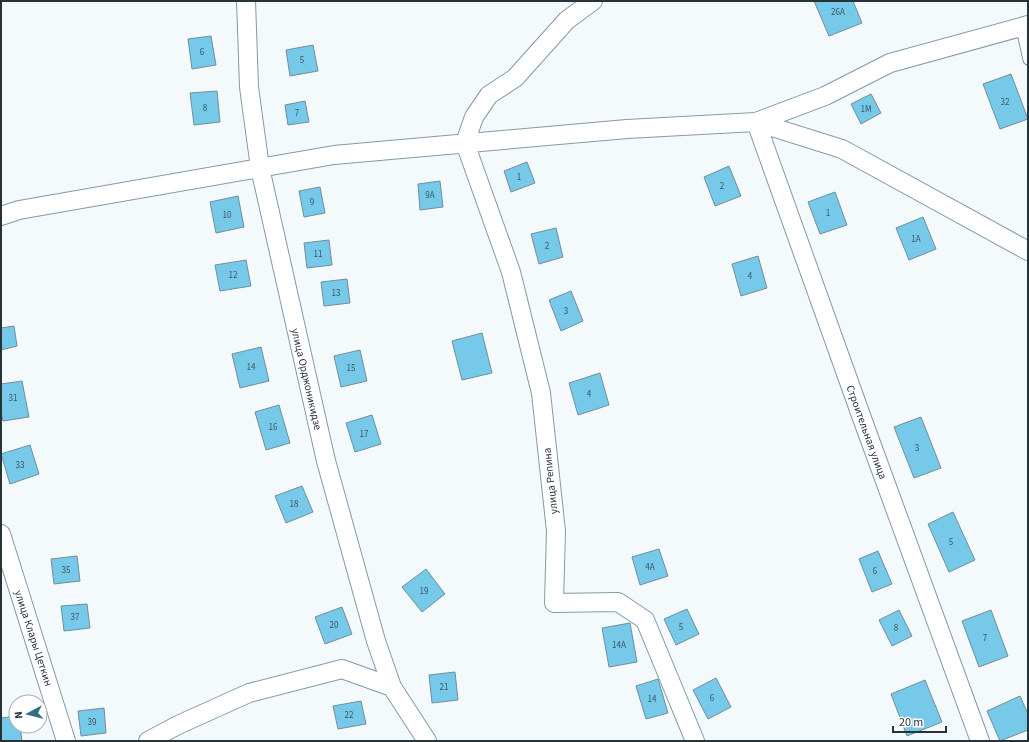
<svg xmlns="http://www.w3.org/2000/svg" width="1029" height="742" viewBox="0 0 1029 742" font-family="'Source Sans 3',sans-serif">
<rect width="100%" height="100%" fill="#f4fafc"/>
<!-- building -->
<path fill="#76c9e8" stroke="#728e99" d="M 814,1 L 853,1 L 862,23 L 829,36 Z
M 211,36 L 216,65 L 192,69 L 188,39 Z
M 313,45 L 318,71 L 290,76 L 286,50 Z
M 1011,74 L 1028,119 L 1000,129 L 983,84 Z
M 217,91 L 220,122 L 194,125 L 190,93 Z
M 871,94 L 881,113 L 861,124 L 851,104 Z
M 305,101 L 309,122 L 288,125 L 285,105 Z
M 527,162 L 535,183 L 511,192 L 504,171 Z
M 729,166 L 741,196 L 715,206 L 704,177 Z
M 440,181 L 443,207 L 420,210 L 418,184 Z
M 320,187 L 325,213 L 304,217 L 299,191 Z
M 835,192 L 847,225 L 820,234 L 808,202 Z
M 238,196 L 244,227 L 216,233 L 210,202 Z
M 923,217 L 936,249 L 909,260 L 896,228 Z
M 556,228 L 563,257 L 539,264 L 531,234 Z
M 329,240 L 332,265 L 307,268 L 304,243 Z
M 758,256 L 767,288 L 741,296 L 732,264 Z
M 246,260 L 251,286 L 220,291 L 215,265 Z
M 347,279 L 350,303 L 324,306 L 321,282 Z
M 571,291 L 583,321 L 561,331 L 549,300 Z
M 14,326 L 17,346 L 1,350 L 1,328 Z
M 482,333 L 492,373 L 462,380 L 452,341 Z
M 261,347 L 269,381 L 240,388 L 232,354 Z
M 360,350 L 367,381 L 341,387 L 334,356 Z
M 600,373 L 609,405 L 578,415 L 569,383 Z
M 22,381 L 29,417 L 3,421 L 1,412 L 1,384 Z
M 279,405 L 290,443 L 266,450 L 255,412 Z
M 372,415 L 381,444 L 355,452 L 346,423 Z
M 921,417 L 941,468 L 914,478 L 894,427 Z
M 30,445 L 39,474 L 10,484 L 1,454 Z
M 302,486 L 313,512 L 286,523 L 275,496 Z
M 953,512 L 975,560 L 949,572 L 928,524 Z
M 659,549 L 668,576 L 640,585 L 632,557 Z
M 878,551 L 892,584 L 872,592 L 859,559 Z
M 77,556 L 80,581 L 54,584 L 51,559 Z
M 426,569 L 445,594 L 422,612 L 402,587 Z
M 87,604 L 90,628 L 64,631 L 61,606 Z
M 342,607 L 352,634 L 325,644 L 315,617 Z
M 687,609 L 699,634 L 676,645 L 664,619 Z
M 899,610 L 912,636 L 892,646 L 879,620 Z
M 991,610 L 1008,656 L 979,667 L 962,621 Z
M 630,623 L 637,662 L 609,667 L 602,628 Z
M 455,672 L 458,700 L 432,703 L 429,675 Z
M 716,678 L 731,707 L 708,719 L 693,690 Z
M 658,679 L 668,713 L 646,719 L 636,686 Z
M 925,680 L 942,722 L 907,736 L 891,694 Z
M 1020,696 L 1028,714 L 1028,730 L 1000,741 L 987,711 Z
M 361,701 L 366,724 L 338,729 L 333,706 Z
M 104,708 L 106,733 L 81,736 L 78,711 Z
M 16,716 L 16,726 L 20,726 L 22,741 L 1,741 L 1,718 Z"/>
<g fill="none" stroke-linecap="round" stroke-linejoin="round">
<defs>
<path id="lane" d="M 1021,28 L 1028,60"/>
<path id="street" d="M 246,1 L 249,87 L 260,168 L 326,461 L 376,641 L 392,687 L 427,741
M 593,1 L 567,20 L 515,78 L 489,95 L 474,117 L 465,143 L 511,272 L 541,393 L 556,531 L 554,603 L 618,602 L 645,620 L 695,741
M 1,216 L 19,210 L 334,155 L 627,129 L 756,122 L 842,149 L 1028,251
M 1,534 L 66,741
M 148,741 L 178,725 L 249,693 L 342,669 L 392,687
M 980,741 L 863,421 L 756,122 L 825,96 L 890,63 L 1028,25"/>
</defs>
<!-- lane casing -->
<use href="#lane" stroke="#809ba6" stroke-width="11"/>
<!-- street casing -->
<use href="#street" stroke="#809ba6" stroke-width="20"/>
<!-- lane -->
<use href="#lane" stroke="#fff" stroke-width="9"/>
<!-- street -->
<use href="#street" stroke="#fff" stroke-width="18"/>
</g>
<g text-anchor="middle" stroke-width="3.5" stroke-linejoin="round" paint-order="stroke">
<!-- number labels -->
<g font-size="9" fill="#3c5864">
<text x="838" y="15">26А</text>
<text x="202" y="55">6</text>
<text x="302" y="63">5</text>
<text x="1005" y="105">32</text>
<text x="205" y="111">8</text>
<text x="866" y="112">1М</text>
<text x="297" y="116">7</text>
<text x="519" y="180">1</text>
<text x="722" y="189">2</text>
<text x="430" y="198">9А</text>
<text x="312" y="205">9</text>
<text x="828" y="216">1</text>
<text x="227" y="218">10</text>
<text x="916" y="242">1А</text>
<text x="547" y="249">2</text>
<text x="318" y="257">11</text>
<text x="233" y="278">12</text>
<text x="750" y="279">4</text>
<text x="336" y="296">13</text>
<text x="566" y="314">3</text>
<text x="251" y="370">14</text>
<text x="351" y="371">15</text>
<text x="589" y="397">4</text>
<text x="13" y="401">31</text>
<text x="273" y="430">16</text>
<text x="364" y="437">17</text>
<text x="917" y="451">3</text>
<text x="20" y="468">33</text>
<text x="294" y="507">18</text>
<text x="951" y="545">5</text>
<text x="650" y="570">4А</text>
<text x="66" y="573">35</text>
<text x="875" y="574">6</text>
<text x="424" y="594">19</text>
<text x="75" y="620">37</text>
<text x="334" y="628">20</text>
<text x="681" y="630">5</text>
<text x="896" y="631">8</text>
<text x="985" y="641">7</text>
<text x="619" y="648">14А</text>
<text x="444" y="690">21</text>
<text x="712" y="701">6</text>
<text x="652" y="702">14</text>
<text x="349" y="718">22</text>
<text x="92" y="725">39</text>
</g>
<!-- street labels -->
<g font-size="11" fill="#283338" stroke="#fff">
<text transform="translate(307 379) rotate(77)" y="4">улица Орджоникидзе</text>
<text transform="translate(867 432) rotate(70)" y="4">Строительная улица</text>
<text transform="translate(550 481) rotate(-96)" y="4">улица Репина</text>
<text transform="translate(34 638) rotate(72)" y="4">улица Клары Цеткин</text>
</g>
</g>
<!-- border -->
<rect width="1029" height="742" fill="none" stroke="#283338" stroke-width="4"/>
<!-- north arrow -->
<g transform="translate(28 714) rotate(263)"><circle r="19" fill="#ffffff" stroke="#a9adaf"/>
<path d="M0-3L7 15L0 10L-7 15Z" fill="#306e84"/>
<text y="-6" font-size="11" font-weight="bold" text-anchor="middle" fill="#283338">N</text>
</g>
<!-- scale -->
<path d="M893 726v6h53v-6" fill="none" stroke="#283338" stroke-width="2"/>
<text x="899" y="726" font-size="12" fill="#283338" stroke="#ffffff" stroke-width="3" paint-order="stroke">20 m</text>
</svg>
